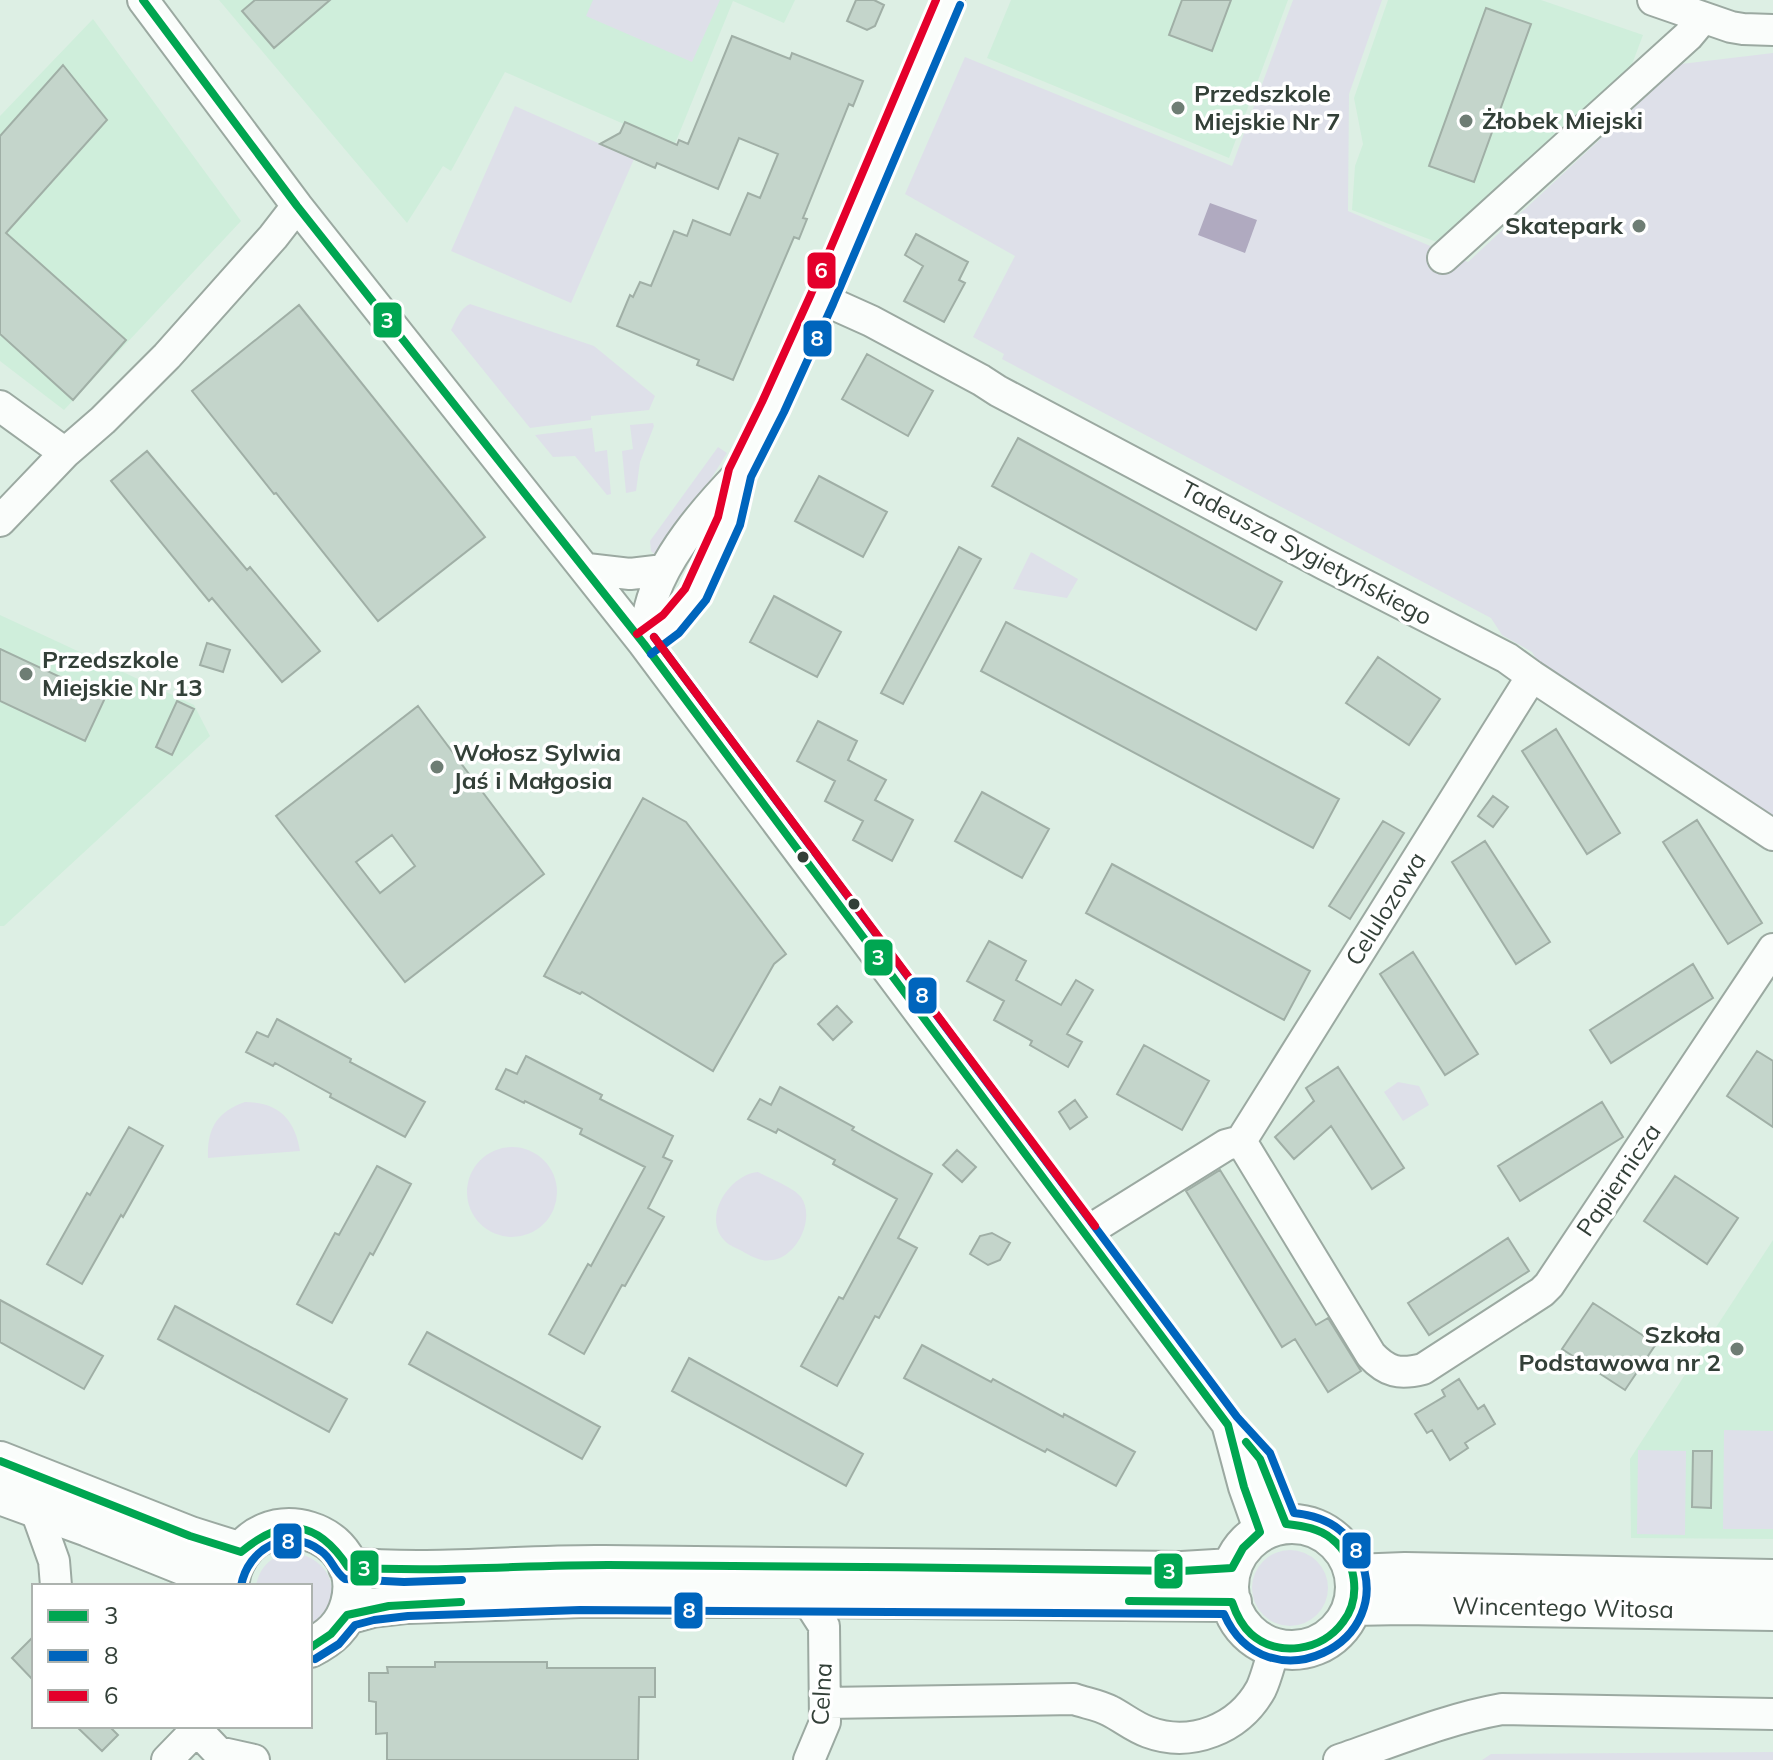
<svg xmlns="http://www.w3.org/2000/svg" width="1773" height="1760" viewBox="0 0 1773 1760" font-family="Mulish,sans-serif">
<rect width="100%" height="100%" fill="#ddefe4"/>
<!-- built -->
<path fill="#cfeedb" d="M 219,0 L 795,0 L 784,23 L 733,1 L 674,146 L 505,72 L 451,171 L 443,166 L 407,223 Z
M 1011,0 L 1288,0 L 1229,158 L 987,58 Z
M 1388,0 L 1541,0 L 1643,35 L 1631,67 L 1442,244 L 1352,210 L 1355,166 L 1363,144 L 1354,98 Z
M 93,19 L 241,221 L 64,410 L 0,361 L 0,116 Z
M 0,615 L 194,705 L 210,736 L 4,926 L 0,926 Z
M 1773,1240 L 1773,1539 L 1631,1538 L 1630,1459 Z"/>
<!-- green -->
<path fill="#dee0e9" d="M 593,0 L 720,0 L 692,62 L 586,16 Z
M 1293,0 L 1382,0 L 1349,94 L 1348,211 L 1468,262 L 1681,64 L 1773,53 L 1773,818 L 1543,670 L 1532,652 L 1502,635 L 1491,618 L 1002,359 L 1004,354 L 973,337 L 1015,256 L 905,194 L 965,57 L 1232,166 Z
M 515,106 L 634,159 L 571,303 L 451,251 Z
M 470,304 L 594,346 L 655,396 L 649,410 L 591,416 L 591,420 L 530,428 L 451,330 C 456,321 460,308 470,304 Z
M 653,423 L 654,426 L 640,462 L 636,491 L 626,493 L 622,451 L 633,449 L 630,425 Z
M 592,428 L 595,452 L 607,450 L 611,494 L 607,495 L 575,456 L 553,457 L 535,435 Z
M 718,447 L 727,453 L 701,495 L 663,547 L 654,554 L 651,551 L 650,541 Z
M 1031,552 L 1078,579 L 1067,598 L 1013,589 Z
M 1398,1082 L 1419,1086 L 1429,1105 L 1403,1121 L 1384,1092 Z
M 245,1102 C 278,1102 295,1119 300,1151 L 208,1158 C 207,1128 217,1112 245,1102 Z
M467 1192a45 45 0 1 1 90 0a45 45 0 1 1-90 0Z
M 758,1172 C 769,1178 794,1188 801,1197 C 815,1217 799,1252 777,1259 C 763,1263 754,1258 742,1251 C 737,1248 730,1246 726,1242 C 700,1218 730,1174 758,1172 Z
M 1724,1430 L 1773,1431 L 1773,1529 L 1723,1529 Z
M 1638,1450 L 1686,1451 L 1685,1535 L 1637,1534 Z
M1252 1588a38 38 0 1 1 76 0a38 38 0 1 1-76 0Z
M 292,1552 C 334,1559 347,1600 310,1625 L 310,1586 L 256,1586 C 260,1566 271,1556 292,1552 Z
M 1773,1752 L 1773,1760 L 1482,1760 L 1491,1754 Z"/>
<!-- water -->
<path fill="#b0aac0" d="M 1210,203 L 1257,220 L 1245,253 L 1198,235 Z"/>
<!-- building -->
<path fill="#c4d5cb" stroke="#a0afa6" stroke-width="2" fill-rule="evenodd" d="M 255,0 L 330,0 L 274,48 L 242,11 Z
M 856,0 L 874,0 L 884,5 L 875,26 L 867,30 L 847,21 Z
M 1182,0 L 1231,0 L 1212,51 L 1169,35 Z
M 1486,8 L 1531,24 L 1474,182 L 1429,166 Z
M 732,36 L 790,59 L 792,53 L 863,81 L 853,106 L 849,104 L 803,218 L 807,219 L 799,239 L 794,237 L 733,380 L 697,365 L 699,360 L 617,326 L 630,295 L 633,297 L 640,282 L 651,286 L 674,231 L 687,236 L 693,220 L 730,235 L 748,193 L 760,198 L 778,154 L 739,138 L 718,189 L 657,163 L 655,168 L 600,144 L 620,133 L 625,122 L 677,145 L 679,140 L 688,144 Z
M 63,65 L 107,120 L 6,233 L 126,340 L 73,400 L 0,334 L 0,136 Z
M 916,234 L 968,262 L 959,280 L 965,283 L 944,322 L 904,301 L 923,266 L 905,255 Z
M 299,305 L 485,537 L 378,621 L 276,493 L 274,494 L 192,391 Z
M 867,354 L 933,391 L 908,436 L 842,399 Z
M 1018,438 L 1282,582 L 1256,630 L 992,486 Z
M 147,451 L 247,570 L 250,567 L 320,651 L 282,682 L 212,598 L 209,601 L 111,481 Z
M 819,476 L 887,512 L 863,557 L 795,521 Z
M 959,547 L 981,559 L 903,704 L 881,693 Z
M 774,596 L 841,632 L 817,677 L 750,642 Z
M 1006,622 L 1339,799 L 1313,848 L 981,671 Z
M 207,643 L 230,650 L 223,672 L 200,665 Z
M 0,649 L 105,698 L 85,741 L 0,701 Z
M 1378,657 L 1440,699 L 1409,745 L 1346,703 Z
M 177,701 L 194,709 L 172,755 L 156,747 Z
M 418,706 L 544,874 L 405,982 L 276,816 ZM 392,835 L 415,866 L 380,893 L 356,862 Z
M 818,721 L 857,741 L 848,760 L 886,780 L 875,800 L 913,820 L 892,861 L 853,840 L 863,821 L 825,801 L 835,781 L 797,761 Z
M 1556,729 L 1620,833 L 1587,854 L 1522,751 Z
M 982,792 L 1049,829 L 1022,878 L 955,841 Z
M 1493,796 L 1508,807 L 1493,827 L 1478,816 Z
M 643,798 L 686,822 L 786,954 L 774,964 L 713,1071 L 582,992 L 580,994 L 544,976 Z
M 1697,820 L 1762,923 L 1728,944 L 1663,842 Z
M 1383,821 L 1404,833 L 1350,919 L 1329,906 Z
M 1485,841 L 1550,942 L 1516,964 L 1452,862 Z
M 1112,864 L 1310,971 L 1284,1020 L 1086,913 Z
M 989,941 L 1026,961 L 1016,980 L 1061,1005 L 1076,980 L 1093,990 L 1067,1034 L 1082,1042 L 1068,1067 L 1030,1045 L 1032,1041 L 994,1020 L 1004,1001 L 967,981 Z
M 1413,952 L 1478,1054 L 1445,1075 L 1380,974 Z
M 1693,964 L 1713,998 L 1611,1063 L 1590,1030 Z
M 837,1006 L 852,1022 L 833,1040 L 818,1024 Z
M 277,1019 L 351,1059 L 350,1062 L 425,1102 L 405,1137 L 330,1097 L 331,1094 L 275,1063 L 273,1066 L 246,1052 L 257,1032 L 268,1037 Z
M 1144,1045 L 1209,1081 L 1182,1130 L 1117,1094 Z
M 1757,1051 L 1773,1061 L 1773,1127 L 1727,1096 Z
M 526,1056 L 602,1095 L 600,1099 L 673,1136 L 663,1157 L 672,1161 L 648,1208 L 664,1217 L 625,1286 L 622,1285 L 584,1354 L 549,1334 L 588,1264 L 591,1266 L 645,1167 L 580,1134 L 582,1129 L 525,1101 L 524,1103 L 496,1089 L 506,1069 L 517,1074 Z
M 1338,1067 L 1404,1168 L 1372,1189 L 1331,1126 L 1294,1159 L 1275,1137 L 1314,1101 L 1306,1088 Z
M 780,1087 L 854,1127 L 852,1130 L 932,1174 L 898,1238 L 917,1248 L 879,1318 L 875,1316 L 837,1386 L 801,1366 L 839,1297 L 843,1299 L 897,1199 L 833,1164 L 835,1160 L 778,1129 L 776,1133 L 748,1119 L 760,1099 L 771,1105 Z
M 1075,1100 L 1087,1117 L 1070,1129 L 1059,1112 Z
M 1602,1102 L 1623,1137 L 1520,1201 L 1498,1166 Z
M 129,1127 L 163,1146 L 123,1217 L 121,1215 L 82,1284 L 47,1264 L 87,1193 L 90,1195 Z
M 957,1150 L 976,1167 L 962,1182 L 943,1165 Z
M 377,1166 L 411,1184 L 373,1255 L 370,1253 L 332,1323 L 297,1304 L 335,1233 L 339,1235 Z
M 1220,1170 L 1316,1325 L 1328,1318 L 1361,1371 L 1328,1392 L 1295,1339 L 1282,1347 L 1186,1191 Z
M 1675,1176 L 1738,1218 L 1707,1264 L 1644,1221 Z
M 992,1233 L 1010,1243 L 1000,1260 L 988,1265 L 970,1254 L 980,1236 Z
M 1508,1238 L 1529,1271 L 1429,1335 L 1408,1303 Z
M 0,1300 L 103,1356 L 84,1389 L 0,1342 Z
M 1593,1303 L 1656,1344 L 1625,1390 L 1562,1349 Z
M 175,1306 L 347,1399 L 329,1432 L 158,1339 Z
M 427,1332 L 600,1427 L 582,1459 L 409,1364 Z
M 922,1345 L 991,1382 L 993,1379 L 1063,1417 L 1064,1414 L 1135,1452 L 1116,1486 L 1047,1449 L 1045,1452 L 904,1378 Z
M 689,1358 L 863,1454 L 846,1486 L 672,1391 Z
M 1459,1379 L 1478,1409 L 1484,1405 L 1495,1424 L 1465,1443 L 1468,1448 L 1450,1460 L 1432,1430 L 1427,1433 L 1415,1414 L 1445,1396 L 1442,1390 Z
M 1693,1451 L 1712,1451 L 1711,1508 L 1692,1507 Z
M 34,1636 L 34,1681 L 12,1658 Z
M 435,1662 L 547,1662 L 547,1668 L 655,1668 L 655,1697 L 639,1697 L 638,1760 L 387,1760 L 387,1733 L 376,1734 L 376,1702 L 369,1701 L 369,1673 L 388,1673 L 387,1667 L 435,1667 Z
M 76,1726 L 109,1726 L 118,1735 L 102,1751 Z"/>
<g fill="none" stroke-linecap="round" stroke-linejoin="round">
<defs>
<path id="minor" d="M 143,0 L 297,206 L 644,644 L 1228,1425 L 1260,1459 L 1286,1524
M 1653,0 L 1731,27 L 1743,29 L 1773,30
M 1443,258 L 1688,36 L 1703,18
M 822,299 L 871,321 L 981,380 L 998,391 L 1324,564 L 1507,658 L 1532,676 L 1773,835
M 0,406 L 65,453
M 0,521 L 65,453 L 103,420 L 167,356 L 273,237 L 297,206
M 587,569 L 630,574 L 664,570
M 644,644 L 671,624 L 695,595 L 729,521 L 740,473 L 773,407 L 822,299 L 949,0
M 644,644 C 646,632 647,619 650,607 C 662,558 706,508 740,473
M 1532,676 L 1241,1141 L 1371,1355 C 1387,1372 1399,1375 1423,1369 L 1542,1292 L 1549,1285 L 1773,949
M 1085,1233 L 1226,1145 L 1241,1141
M 1228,1427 L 1244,1487 L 1260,1532
M 35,1508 L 54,1561 L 56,1586
M 806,1598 L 824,1626 L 825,1722 L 809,1760
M 825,1703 L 1074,1699 C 1085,1703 1099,1705 1110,1711 C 1122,1717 1134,1727 1148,1732 C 1191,1748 1239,1729 1261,1689 C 1267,1676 1270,1661 1275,1647
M 197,1730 L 218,1752 L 254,1760
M 167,1760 L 200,1726
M 1339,1760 C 1392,1742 1446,1719 1502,1709 L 1773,1714"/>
<path id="major" d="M 0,1461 L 190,1536 L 241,1552
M 0,1495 L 88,1527 L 215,1578 L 228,1586
M1229 1587a63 63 0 1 1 126 0a63 63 0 1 1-126 0Z
M 348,1567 C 433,1575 519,1564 604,1565 C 796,1566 989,1568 1182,1571 L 1232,1568
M 1354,1574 L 1405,1572 L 1773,1579
M 229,1586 C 230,1580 231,1573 233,1568 C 260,1496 370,1530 350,1604 C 344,1626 330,1638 310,1648
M 1352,1606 L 1403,1605 L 1773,1611
M 347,1615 L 372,1608 L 407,1604 L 580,1598 L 806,1598 L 1232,1602"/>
</defs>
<!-- minor casing -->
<use href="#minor" stroke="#9ba9a1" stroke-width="34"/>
<!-- major casing -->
<use href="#major" stroke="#9ba9a1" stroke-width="42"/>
<!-- minor -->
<use href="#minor" stroke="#fafdfb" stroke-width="30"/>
<!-- major -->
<use href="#major" stroke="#fafdfb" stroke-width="38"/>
<defs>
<path id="bus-1" d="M 0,1461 L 190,1536 L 241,1552 C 284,1516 317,1520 348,1567 C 435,1573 521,1565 608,1565 C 799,1566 991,1568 1182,1571 L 1232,1568 L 1243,1548 L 1260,1532 L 1244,1487 L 1228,1425 L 644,644 L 297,206 L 143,0
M 1129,1601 L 1232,1602 C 1236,1614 1241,1625 1251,1634 C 1278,1658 1322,1651 1343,1622 C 1362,1598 1356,1558 1332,1539 C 1319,1528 1302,1526 1286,1524 L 1260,1459 L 1246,1442
M 310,1648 L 331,1634 L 347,1615 L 389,1606 L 461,1602"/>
<path id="bus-2" d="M 651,654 L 679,633 L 706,600 L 740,525 L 751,477 L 784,412 L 833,304 L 960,5
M 241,1586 C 248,1548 288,1526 321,1551 C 332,1558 334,1572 345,1579 L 404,1582 L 462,1580
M 315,1659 L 339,1644 L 355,1625 L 374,1620 L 408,1616 L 580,1610 L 1224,1614 C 1265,1708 1402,1644 1358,1554 C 1346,1527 1322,1516 1294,1513 L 1270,1453 L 1237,1417 L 654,637"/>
<path id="bus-3" d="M 637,634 L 663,615 L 685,589 L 718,517 L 729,469 L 762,402 L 811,294 L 936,0
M 654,637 L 1095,1226"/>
</defs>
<!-- bus-1 casing -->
<use href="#bus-1" stroke="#fff" stroke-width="14"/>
<!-- bus-2 casing -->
<use href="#bus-2" stroke="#fff" stroke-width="14"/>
<!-- bus-3 casing -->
<use href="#bus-3" stroke="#fff" stroke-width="14"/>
<!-- bus-1 -->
<use href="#bus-1" stroke="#00a651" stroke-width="8"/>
<!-- bus-2 -->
<use href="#bus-2" stroke="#0065bd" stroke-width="8"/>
<!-- bus-3 -->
<use href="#bus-3" stroke="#e4002b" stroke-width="8"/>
</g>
<!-- markers -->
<g fill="#6e7d74" stroke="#fff" stroke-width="3">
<circle cx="1178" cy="108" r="8"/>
<circle cx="1466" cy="121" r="8"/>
<circle cx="1639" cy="226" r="8"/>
<circle cx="26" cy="674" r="8"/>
<circle cx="437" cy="767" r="8"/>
<circle cx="1737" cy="1349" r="8"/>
</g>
<g fill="#334038" stroke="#fff" stroke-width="3">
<circle cx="803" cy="857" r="7"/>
<circle cx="854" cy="904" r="7"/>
</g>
<g text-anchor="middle" stroke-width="7" stroke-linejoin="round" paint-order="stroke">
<!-- poi labels -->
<g font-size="24" font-weight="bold" fill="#334038" stroke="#fff" text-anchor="start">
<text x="1194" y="102">Przedszkole<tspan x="1194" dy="28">Miejskie Nr 7</tspan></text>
<text x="1482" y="129">Żłobek Miejski</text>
<text x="1623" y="234" text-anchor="end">Skatepark</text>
<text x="42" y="668">Przedszkole<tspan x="42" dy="28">Miejskie Nr 13</tspan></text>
<text x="453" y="761">Wołosz Sylwia<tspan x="453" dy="28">Jaś i Małgosia</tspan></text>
<text x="1721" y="1343" text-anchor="end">Szkoła<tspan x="1721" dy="28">Podstawowa nr 2</tspan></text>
</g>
<!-- street labels -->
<g font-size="24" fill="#334038" stroke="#fff">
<text transform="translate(1306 553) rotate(28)" y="8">Tadeusza Sygietyńskiego</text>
<text transform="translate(1386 909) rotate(-58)" y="8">Celulozowa</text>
<text transform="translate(1619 1180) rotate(-56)" y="8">Papiernicza</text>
<text transform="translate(1563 1608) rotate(1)" y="8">Wincentego Witosa</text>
<text transform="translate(822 1694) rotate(-87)" y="8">Celna</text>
</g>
</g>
<g stroke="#fff" stroke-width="3">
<rect x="806" y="251" width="31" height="39" rx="8" fill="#e4002b"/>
<rect x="372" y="301" width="31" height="38" rx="8" fill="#00a651"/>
<rect x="802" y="319" width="31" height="39" rx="8" fill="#0065bd"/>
<rect x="863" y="938" width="31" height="39" rx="8" fill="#00a651"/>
<rect x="907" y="976" width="31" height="39" rx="8" fill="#0065bd"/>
<rect x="272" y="1522" width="31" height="38" rx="8" fill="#0065bd"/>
<rect x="1341" y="1531" width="31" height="39" rx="8" fill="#0065bd"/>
<rect x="349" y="1549" width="31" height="38" rx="8" fill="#00a651"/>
<rect x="1153" y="1552" width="31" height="38" rx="8" fill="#00a651"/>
<rect x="673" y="1591" width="31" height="39" rx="8" fill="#0065bd"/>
</g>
<g font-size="22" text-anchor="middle" font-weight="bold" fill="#fff">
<text x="821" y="278">6</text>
<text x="387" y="328">3</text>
<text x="817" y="346">8</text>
<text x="878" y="965">3</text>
<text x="922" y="1003">8</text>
<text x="288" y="1549">8</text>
<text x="1356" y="1558">8</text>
<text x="364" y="1576">3</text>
<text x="1169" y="1579">3</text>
<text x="689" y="1618">8</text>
</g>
<!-- legend -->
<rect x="32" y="1584" width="280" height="144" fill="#ffffff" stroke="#adb3af" stroke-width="2"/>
<rect x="48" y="1610" width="40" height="12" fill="#00a651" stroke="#adb3af" stroke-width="2"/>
<text x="104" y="1624" font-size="24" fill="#334038">3</text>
<rect x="48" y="1650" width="40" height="12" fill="#0065bd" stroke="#adb3af" stroke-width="2"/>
<text x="104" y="1664" font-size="24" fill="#334038">8</text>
<rect x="48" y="1690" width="40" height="12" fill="#e4002b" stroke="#adb3af" stroke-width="2"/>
<text x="104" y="1704" font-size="24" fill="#334038">6</text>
</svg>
